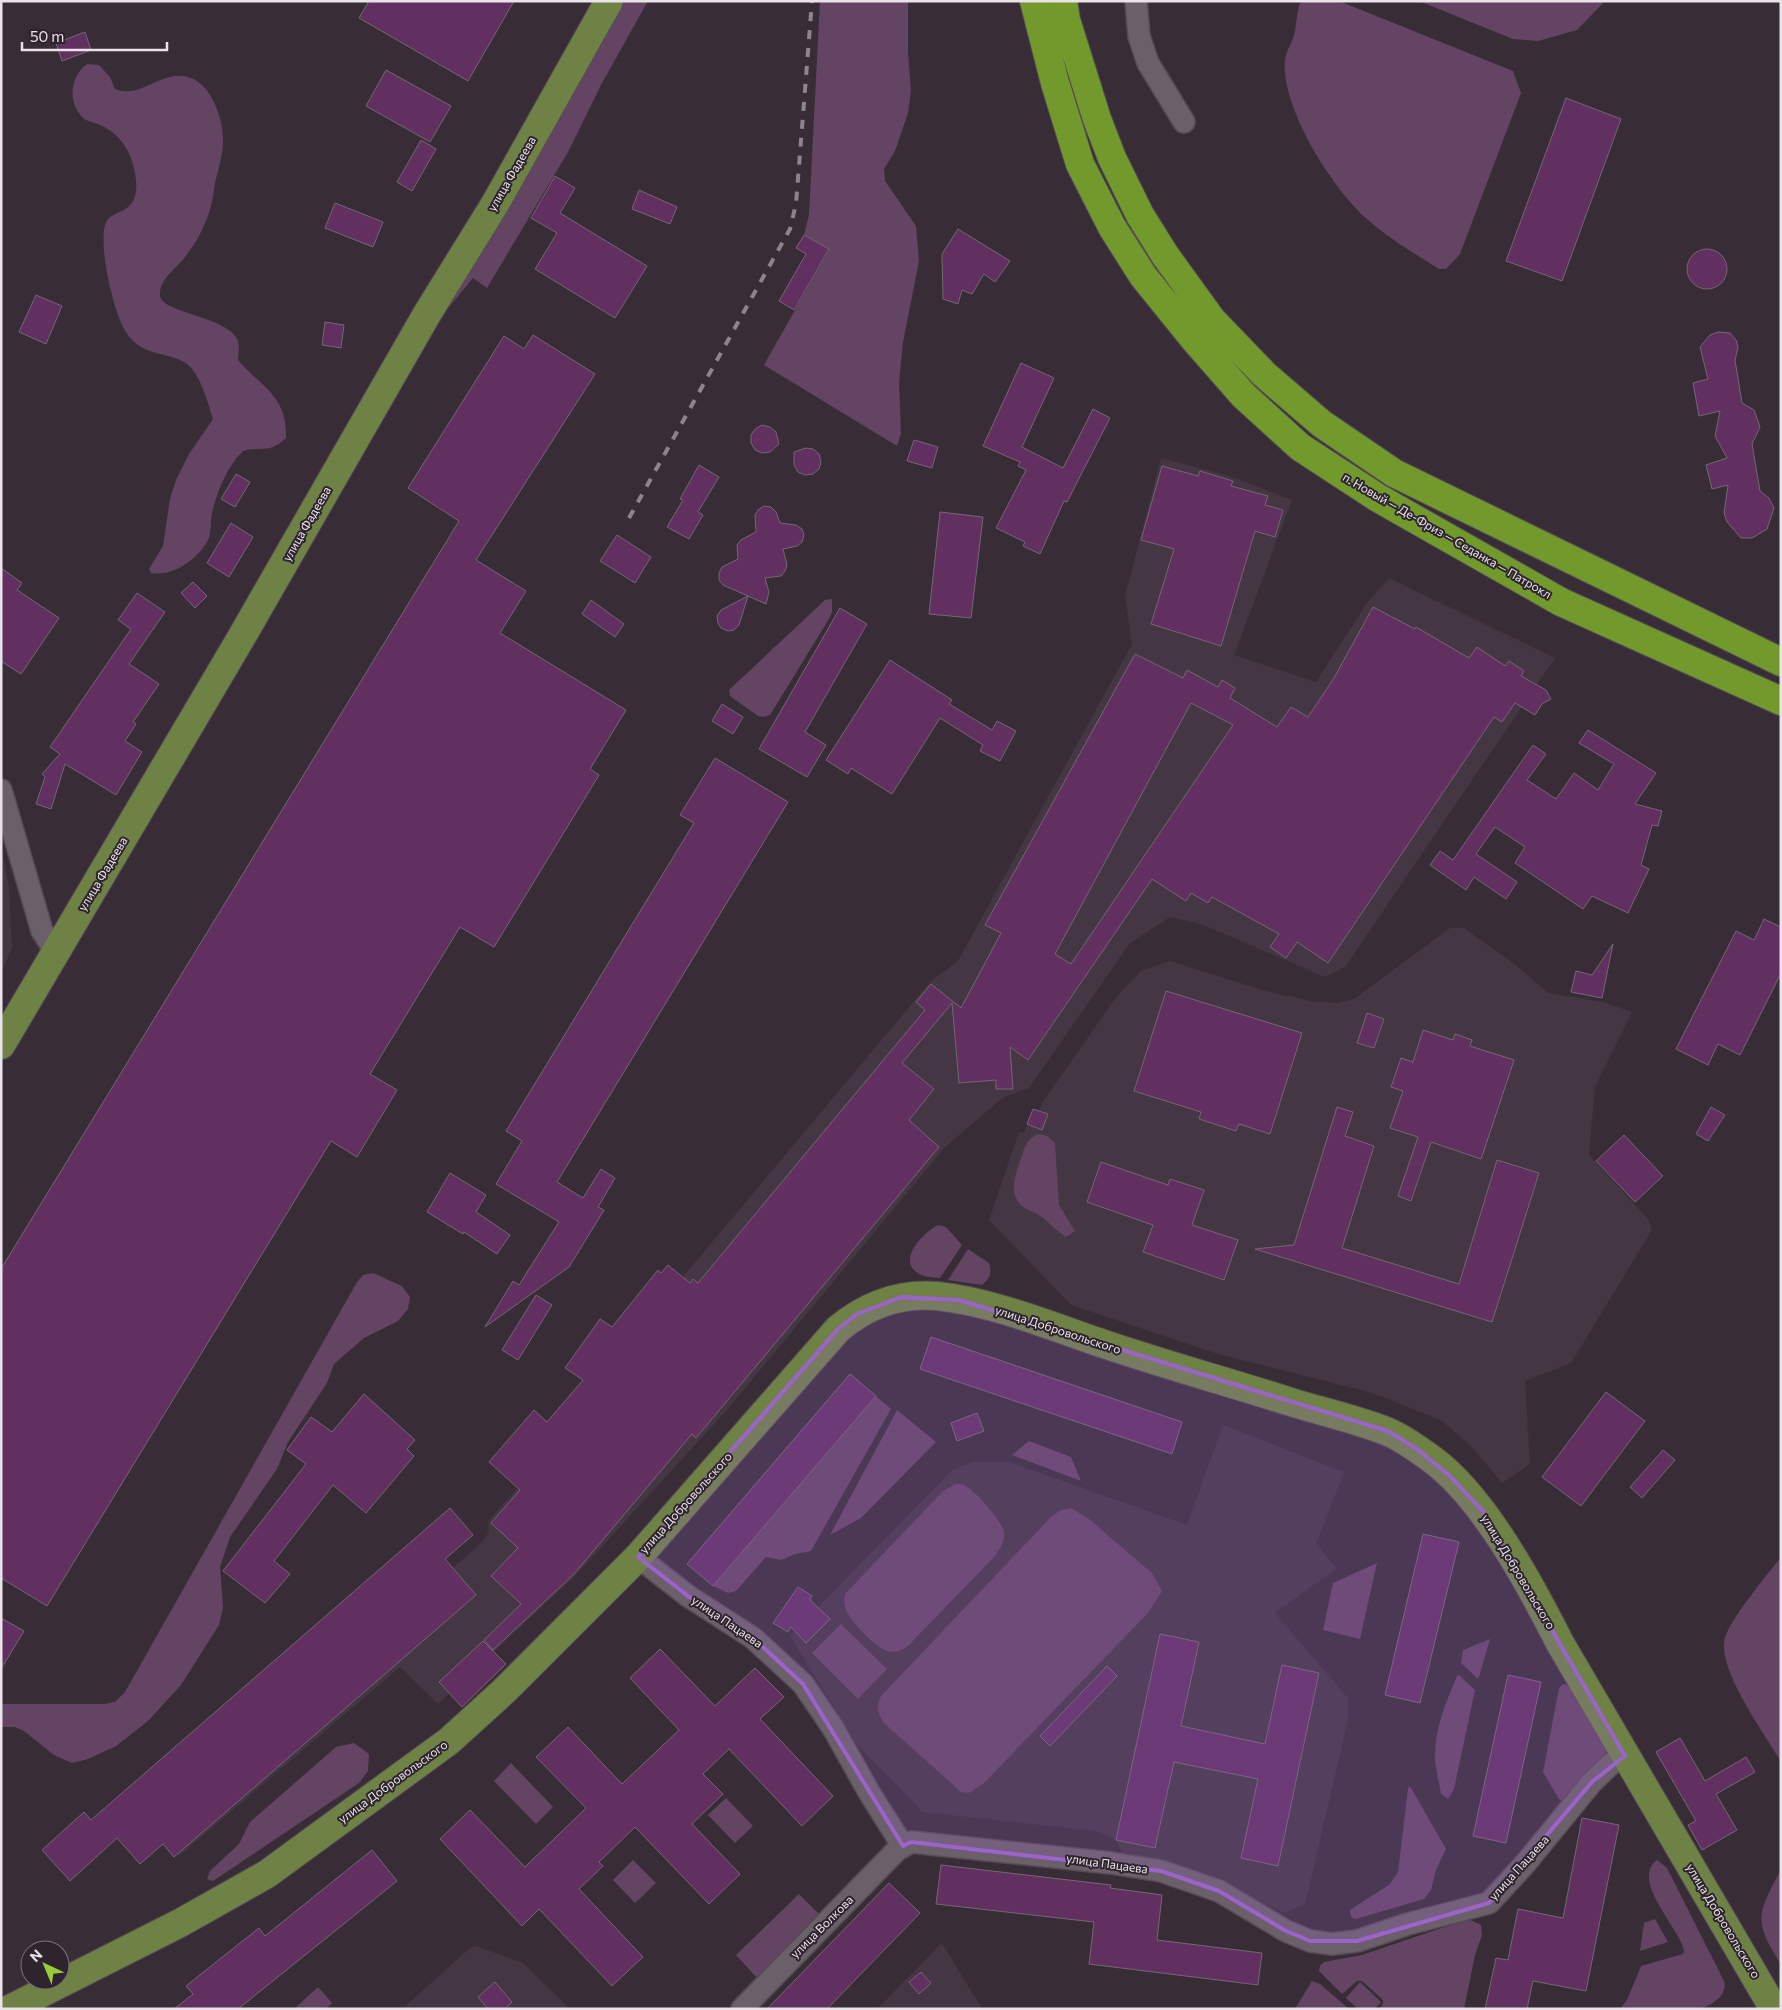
<svg xmlns="http://www.w3.org/2000/svg" width="1782" height="2010" viewBox="0 0 1782 2010" font-family="Commissioner,sans-serif">
<rect width="100%" height="100%" fill="#382d37"/>
<!-- built -->
<path fill="#443643" d="M 1161,458 L 1230,476 L 1292,500 L 1234,655 L 1316,682 L 1367,603 L 1389,578 L 1555,658 L 1345,967 L 1325,977 L 1201,924 L 1170,917 L 1130,943 L 1029,1088 L 1004,1097 L 946,1146 L 727,1410 L 576,1575 L 438,1704 L 400,1667 L 179,1856 L 157,1831 L 481,1543 L 489,1532 L 488,1521 L 572,1428 L 682,1278 L 931,981 L 958,961 L 1132,644 L 1125,596 Z
M 1,847 L 9,887 L 12,948 L 1,973 Z
M 1450,928 L 1464,928 L 1517,966 L 1548,993 L 1603,1002 L 1632,1012 L 1595,1087 L 1589,1155 L 1649,1220 L 1652,1230 L 1571,1363 L 1525,1381 L 1530,1464 L 1502,1483 L 1472,1447 L 1442,1421 L 1376,1394 L 1221,1355 L 1071,1305 L 989,1220 L 1019,1132 L 1024,1133 L 1033,1109 L 1039,1111 L 1042,1103 L 1117,996 L 1141,971 L 1170,961 L 1266,991 L 1311,1001 L 1338,1003 L 1354,999 Z
M 1223,1425 L 1344,1472 L 1316,1544 L 1337,1568 L 1275,1613 L 1348,1698 L 1348,1720 L 1305,1904 L 1285,1913 L 1220,1883 L 1158,1860 L 1122,1852 L 1116,1840 L 1095,1831 L 923,1812 L 857,1745 L 790,1636 L 952,1470 L 973,1462 L 1009,1462 L 1187,1525 Z
M 942,1943 L 982,2009 L 877,2009 Z
M 476,1946 L 523,1963 L 570,2009 L 402,2009 L 470,1948 Z"/>
<!-- green -->
<path fill="#634563" d="M 620,1 L 648,1 L 602,83 L 568,152 L 487,288 L 473,278 L 445,312 Z
M 820,1 L 908,1 L 908,52 L 911,91 L 908,113 L 895,151 L 884,169 L 885,181 L 916,226 L 919,261 L 903,342 L 899,383 L 901,434 L 897,446 L 764,365 L 829,250 L 804,235 L 809,215 Z
M 1301,1 L 1339,1 L 1513,71 L 1521,93 L 1460,254 L 1446,269 L 1439,269 C 1414,253 1388,238 1367,219 C 1333,190 1280,106 1285,60 C 1286,51 1292,43 1294,35 C 1297,24 1296,12 1301,1 Z
M 1419,1 L 1605,1 L 1577,30 L 1538,41 L 1513,39 Z
M 87,64 L 99,65 L 110,77 L 115,89 C 143,101 166,62 197,81 C 214,92 224,123 223,142 C 223,155 218,170 215,183 C 213,197 211,211 205,223 C 201,233 195,244 188,253 C 180,266 158,279 160,296 C 162,313 230,317 238,341 C 240,348 238,353 238,360 C 262,388 287,395 286,438 C 269,454 264,446 243,451 C 228,465 217,492 212,513 C 210,521 212,532 208,540 C 198,559 173,577 151,573 L 149,569 L 163,546 L 170,499 L 176,480 L 189,454 L 213,419 C 208,403 203,384 193,370 C 178,349 143,361 126,332 C 113,312 99,248 105,225 C 109,213 120,214 128,207 C 141,197 136,174 132,161 C 127,145 115,131 100,125 C 96,123 90,122 86,120 C 67,106 69,77 87,64 Z
M 832,599 L 832,612 L 829,619 L 770,715 L 763,717 L 758,716 L 730,696 L 729,690 L 825,600 Z
M 1039,1134 L 1047,1136 L 1055,1143 L 1059,1205 L 1075,1231 L 1066,1237 C 1056,1231 1049,1222 1039,1215 C 1035,1212 1029,1211 1025,1208 C 1006,1196 1016,1174 1021,1158 C 1024,1148 1028,1137 1039,1134 Z
M 938,1225 L 946,1227 L 962,1245 L 940,1278 C 931,1277 920,1277 914,1270 C 900,1255 926,1231 938,1225 Z
M 968,1249 L 989,1263 C 992,1273 990,1279 982,1285 L 948,1280 Z
M 373,1273 L 402,1286 L 410,1297 L 408,1309 L 398,1321 L 364,1338 L 334,1364 L 327,1383 L 288,1442 L 277,1469 L 230,1537 L 220,1567 L 223,1607 L 219,1625 L 181,1685 L 148,1721 L 116,1746 L 88,1759 L 72,1763 L 54,1755 L 24,1731 L 15,1727 L 1,1727 L 1,1704 L 104,1704 L 115,1702 L 125,1692 L 357,1282 L 363,1275 Z
M 876,1396 L 891,1409 L 811,1551 L 795,1554 L 781,1560 L 766,1557 L 736,1591 L 728,1593 L 713,1586 Z
M 897,1410 L 936,1442 L 861,1518 L 830,1535 Z
M 1029,1441 L 1071,1457 L 1081,1481 L 1012,1455 Z
M 956,1484 C 959,1484 962,1484 964,1485 C 974,1489 1004,1523 1004,1533 C 1005,1542 1000,1548 996,1555 L 909,1645 C 903,1650 896,1653 887,1651 C 876,1648 850,1621 846,1610 C 844,1605 844,1599 845,1594 L 943,1491 Z
M 1071,1508 L 1089,1519 L 1152,1573 L 1162,1591 L 1148,1613 L 984,1783 L 969,1793 L 961,1792 L 884,1723 C 877,1713 876,1707 881,1696 L 1052,1516 L 1061,1510 Z
M 1781,1557 L 1781,1762 C 1766,1735 1713,1665 1726,1635 C 1735,1613 1765,1578 1781,1557 Z
M 1377,1563 L 1360,1639 L 1323,1630 L 1333,1583 Z
M 841,1624 L 887,1669 L 858,1699 L 812,1653 Z
M 1490,1639 L 1479,1677 L 1477,1678 L 1461,1663 L 1463,1650 Z
M 1459,1675 L 1475,1690 L 1454,1789 L 1448,1799 L 1441,1794 C 1439,1783 1436,1771 1435,1759 C 1434,1730 1446,1702 1457,1676 Z
M 1563,1684 L 1570,1685 L 1606,1749 L 1605,1756 L 1567,1799 L 1562,1801 L 1559,1799 L 1543,1772 L 1559,1688 Z
M 354,1743 L 369,1754 L 368,1771 L 359,1783 L 213,1881 L 207,1879 L 210,1871 L 239,1844 L 250,1822 L 336,1747 Z
M 511,1763 L 553,1807 L 536,1824 L 494,1781 Z
M 1410,1786 L 1446,1849 L 1436,1870 L 1431,1890 L 1424,1899 L 1356,1919 L 1351,1917 L 1350,1910 L 1390,1884 L 1398,1872 L 1408,1788 Z
M 726,1798 L 753,1826 L 735,1843 L 708,1815 Z
M 633,1860 L 656,1883 L 635,1903 L 613,1880 Z
M 1657,1860 L 1667,1868 L 1724,1981 C 1728,1994 1714,2004 1702,2008 C 1692,2010 1635,2009 1620,2009 L 1627,2000 L 1641,1966 L 1683,1954 L 1684,1951 C 1682,1931 1629,1880 1657,1860 Z
M 1781,1869 L 1781,1965 C 1752,1918 1758,1915 1781,1869 Z
M 799,1894 L 822,1917 L 758,1979 L 736,1955 Z
M 1468,1919 L 1481,1925 L 1482,1935 L 1475,1955 L 1464,2009 L 1379,2009 L 1383,2004 L 1383,2000 L 1362,1981 L 1357,1981 L 1342,1994 L 1319,1971 L 1320,1966 L 1324,1962 L 1362,1955 Z
M 1655,1919 L 1668,1942 L 1640,1951 L 1644,1923 Z
M 1312,1981 L 1320,1984 L 1349,2009 L 1295,2009 Z
M 1360,1982 L 1381,2002 L 1375,2009 L 1358,2009 L 1346,1998 Z
M 318,1987 L 332,2003 L 326,2009 L 294,2009 Z"/>
<!-- building -->
<path fill="#613061" stroke="#736772" fill-rule="evenodd" d="M 369,1 L 514,1 L 468,81 L 359,18 Z
M 85,32 L 91,50 L 62,61 L 56,43 Z
M 386,70 L 451,106 L 430,142 L 366,106 Z
M 1566,98 L 1621,119 L 1562,281 L 1506,261 Z
M 421,140 L 436,149 L 412,191 L 397,182 Z
M 555,176 L 575,188 L 560,213 L 647,266 L 615,318 L 535,269 L 557,233 L 531,218 Z
M 639,190 L 677,207 L 670,224 L 632,209 Z
M 335,203 L 383,222 L 373,247 L 325,228 Z
M 958,229 L 1010,261 L 995,282 L 984,274 L 972,294 L 962,290 L 958,304 L 943,299 L 942,254 Z
M 804,235 L 829,249 L 794,310 L 779,301 L 806,254 L 796,248 Z
M1687 269a20 20 0 1 1 40 0a20 20 0 1 1-40 0Z
M 36,295 L 62,306 L 46,344 L 19,332 Z
M 325,322 L 344,325 L 341,348 L 322,345 Z
M 1718,332 L 1730,333 L 1736,340 L 1738,347 L 1735,360 L 1742,403 L 1754,410 L 1760,427 L 1752,444 L 1760,491 L 1769,498 L 1774,508 L 1767,529 L 1752,538 L 1741,538 L 1727,522 L 1724,513 L 1728,485 L 1712,489 L 1706,465 L 1727,458 L 1715,436 L 1720,411 L 1699,416 L 1693,383 L 1708,379 L 1700,347 L 1710,335 Z
M 533,335 L 595,374 L 476,560 L 526,591 L 500,633 L 626,710 L 590,769 L 599,775 L 494,947 L 460,927 L 370,1074 L 397,1090 L 357,1157 L 331,1141 L 47,1606 L 1,1578 L 1,1269 L 459,521 L 408,488 L 504,336 L 524,349 Z
M 1021,363 L 1054,378 L 1022,447 L 1063,468 L 1093,409 L 1110,418 L 1067,502 L 1064,501 L 1040,554 L 1023,546 L 1025,542 L 996,528 L 1026,470 L 1018,466 L 1020,462 L 983,446 Z
M 762,425 L 770,427 L 776,432 L 779,444 L 770,452 L 762,453 L 755,450 L 751,443 L 751,435 L 755,429 Z
M 914,440 L 938,447 L 932,468 L 907,461 Z
M 806,448 L 813,449 L 819,454 L 821,462 L 819,469 L 813,474 L 805,475 L 798,472 L 794,465 L 794,452 Z
M 699,465 L 719,477 L 698,512 L 703,515 L 689,539 L 667,527 L 683,500 L 680,499 Z
M 1162,466 L 1198,476 L 1200,471 L 1233,481 L 1231,486 L 1268,496 L 1265,505 L 1283,510 L 1275,537 L 1255,531 L 1221,646 L 1151,624 L 1174,549 L 1141,540 Z
M 236,474 L 250,482 L 235,507 L 221,499 Z
M 764,506 L 771,507 L 776,512 L 780,523 L 796,525 L 802,529 L 804,535 L 802,542 L 797,546 L 783,549 L 787,565 L 785,571 L 781,576 L 765,578 L 769,592 L 766,604 L 723,585 L 719,580 L 719,573 L 722,567 L 738,559 L 737,545 L 741,540 L 756,532 L 755,515 L 758,510 Z
M 940,512 L 983,517 L 971,618 L 929,614 Z
M 231,523 L 253,537 L 229,577 L 207,563 Z
M 617,535 L 651,557 L 635,583 L 600,561 Z
M 1,568 L 22,583 L 17,590 L 59,618 L 21,674 L 1,661 Z
M 193,582 L 207,596 L 195,608 L 181,593 Z
M 137,593 L 165,612 L 129,664 L 159,684 L 133,722 L 136,724 L 125,741 L 142,752 L 116,795 L 65,764 L 51,809 L 36,804 L 45,777 L 42,774 L 60,754 L 50,747 L 131,629 L 118,620 Z
M 748,596 L 739,625 L 734,630 L 728,631 L 721,628 L 718,623 L 717,616 L 721,610 Z
M 591,600 L 624,624 L 615,637 L 582,614 Z
M 1373,607 L 1415,629 L 1416,627 L 1469,658 L 1477,647 L 1505,666 L 1509,661 L 1524,671 L 1521,676 L 1546,690 L 1551,699 L 1542,704 L 1535,715 L 1515,703 L 1502,722 L 1494,717 L 1328,963 L 1297,942 L 1286,958 L 1270,947 L 1279,934 L 1212,897 L 1208,903 L 1191,893 L 1186,901 L 1152,879 L 1028,1060 L 1010,1047 L 1013,1089 L 996,1089 L 996,1080 L 959,1083 L 952,1003 L 902,1063 L 934,1089 L 909,1120 L 939,1147 L 696,1438 L 692,1434 L 574,1574 L 493,1650 L 484,1640 L 521,1604 L 491,1576 L 518,1548 L 491,1523 L 520,1490 L 489,1462 L 534,1410 L 547,1422 L 583,1380 L 565,1368 L 600,1319 L 612,1327 L 658,1270 L 661,1273 L 668,1265 L 690,1283 L 693,1279 L 698,1283 L 925,1010 L 916,1002 L 931,984 L 961,1008 L 1001,933 L 985,925 L 1135,654 L 1183,678 L 1187,670 L 1218,687 L 1222,680 L 1235,688 L 1230,698 L 1277,727 L 1291,707 L 1308,717 L 1334,678 ZM 1191,703 L 1233,725 L 1071,964 L 1055,954 Z
M 840,608 L 867,624 L 805,732 L 826,745 L 807,777 L 759,749 Z
M 890,660 L 952,700 L 949,704 L 992,730 L 997,721 L 1016,731 L 1000,761 L 980,751 L 983,745 L 940,718 L 892,794 L 851,768 L 848,774 L 826,760 Z
M 722,704 L 743,717 L 733,734 L 712,721 Z
M 1588,730 L 1656,773 L 1635,804 L 1662,811 L 1658,826 L 1652,825 L 1641,865 L 1649,869 L 1628,913 L 1592,896 L 1583,909 L 1515,863 L 1525,847 L 1495,827 L 1476,854 L 1517,882 L 1506,899 L 1474,877 L 1466,890 L 1430,865 L 1440,851 L 1453,860 L 1533,745 L 1546,754 L 1527,780 L 1556,799 L 1574,773 L 1598,790 L 1614,764 L 1579,743 Z
M 715,758 L 788,802 L 557,1182 L 583,1198 L 601,1169 L 615,1178 L 598,1207 L 604,1210 L 569,1267 L 485,1327 L 513,1281 L 519,1285 L 559,1222 L 496,1184 L 522,1141 L 506,1131 L 694,823 L 680,815 Z
M 1764,919 L 1781,927 L 1781,973 L 1740,1055 L 1718,1044 L 1708,1065 L 1676,1049 L 1736,931 L 1754,940 Z
M 1613,944 L 1602,998 L 1571,992 L 1576,971 L 1592,975 Z
M 1166,991 L 1302,1033 L 1270,1134 L 1239,1124 L 1236,1131 L 1199,1119 L 1201,1112 L 1134,1091 Z
M 1367,1013 L 1384,1019 L 1374,1048 L 1357,1043 Z
M 1423,1030 L 1453,1040 L 1455,1034 L 1472,1040 L 1470,1046 L 1514,1060 L 1481,1159 L 1431,1142 L 1411,1201 L 1398,1196 L 1418,1137 L 1390,1128 L 1403,1091 L 1391,1087 L 1401,1058 L 1413,1062 Z
M 1337,1107 L 1353,1112 L 1345,1136 L 1374,1146 L 1342,1248 L 1459,1284 L 1497,1160 L 1539,1173 L 1492,1322 L 1255,1249 L 1294,1245 Z
M 1711,1107 L 1725,1115 L 1708,1141 L 1696,1134 Z
M 1033,1109 L 1048,1114 L 1042,1130 L 1027,1124 Z
M 1624,1135 L 1663,1176 L 1635,1202 L 1596,1161 Z
M 1101,1162 L 1168,1185 L 1170,1179 L 1204,1190 L 1192,1225 L 1238,1240 L 1224,1280 L 1143,1252 L 1153,1225 L 1087,1202 Z
M 450,1173 L 486,1195 L 476,1212 L 510,1235 L 497,1254 L 464,1232 L 463,1234 L 427,1212 Z
M 536,1295 L 552,1305 L 518,1360 L 502,1350 Z
M 931,1337 L 1182,1422 L 1172,1454 L 920,1369 Z
M 850,1374 L 876,1396 L 713,1586 L 687,1564 Z
M 1606,1392 L 1645,1421 L 1581,1506 L 1542,1477 Z
M 364,1394 L 415,1440 L 407,1449 L 414,1456 L 366,1513 L 333,1485 L 274,1561 L 290,1574 L 265,1603 L 223,1571 L 306,1464 L 287,1450 L 311,1417 L 332,1432 Z
M 977,1413 L 984,1431 L 957,1441 L 951,1423 Z
M 1663,1450 L 1675,1460 L 1642,1498 L 1630,1487 Z
M 450,1508 L 473,1535 L 445,1559 L 476,1595 L 174,1857 L 163,1844 L 140,1864 L 117,1838 L 70,1881 L 42,1850 L 84,1812 L 91,1820 Z
M 1423,1534 L 1459,1542 L 1420,1703 L 1385,1695 Z
M 798,1587 L 812,1596 L 810,1600 L 830,1619 L 806,1643 L 791,1627 L 788,1632 L 773,1623 Z
M 1,1618 L 24,1631 L 1,1669 Z
M 1160,1634 L 1199,1642 L 1181,1726 L 1265,1744 L 1282,1665 L 1319,1673 L 1278,1866 L 1241,1858 L 1258,1779 L 1174,1762 L 1155,1848 L 1116,1840 Z
M 483,1641 L 506,1664 L 462,1707 L 439,1682 Z
M 660,1649 L 715,1706 L 755,1668 L 784,1697 L 760,1719 L 833,1796 L 802,1826 L 729,1749 L 703,1774 L 723,1794 L 692,1824 L 740,1874 L 709,1904 L 635,1827 L 599,1862 L 603,1866 L 579,1889 L 643,1957 L 612,1986 L 539,1909 L 522,1926 L 440,1839 L 470,1810 L 525,1867 L 586,1808 L 536,1757 L 568,1727 L 622,1784 L 679,1730 L 630,1678 Z
M 1107,1666 L 1117,1676 L 1050,1746 L 1040,1736 Z
M 1508,1675 L 1541,1682 L 1506,1843 L 1473,1836 Z
M 1680,1738 L 1705,1781 L 1746,1757 L 1755,1772 L 1716,1794 L 1737,1830 L 1702,1850 L 1688,1825 L 1696,1821 L 1656,1752 Z
M 1582,1818 L 1619,1825 L 1586,1991 L 1533,1981 L 1527,2009 L 1485,2009 L 1496,1958 L 1508,1960 L 1518,1909 L 1563,1918 Z
M 372,1850 L 397,1881 L 345,1923 L 238,2009 L 174,2009 L 193,1994 L 186,1986 L 259,1928 L 265,1936 Z
M 941,1865 L 1111,1885 L 1110,1888 L 1162,1895 L 1157,1940 L 1262,1953 L 1258,1985 L 1089,1964 L 1094,1922 L 936,1904 Z
M 889,1883 L 920,1913 L 827,2009 L 767,2009 Z
M 921,1972 L 931,1983 L 919,1994 L 909,1982 Z
M 495,1982 L 512,2002 L 505,2009 L 488,2009 L 478,1997 Z"/>
<g fill="none" stroke-linecap="round" stroke-linejoin="round">
<defs>
<path id="minor" d="M 1136,1 L 1139,36 L 1148,63 L 1184,122
M 1,790 L 42,931 L 56,952
M 638,1557 L 688,1596 L 753,1638 L 803,1684 L 833,1728 L 870,1794 L 903,1846
M 742,2009 L 897,1850 L 911,1842 L 1111,1863 L 1161,1871 L 1219,1891 L 1286,1931 L 1310,1941 L 1332,1944 L 1357,1941 L 1408,1924 L 1489,1903 L 1525,1864 L 1592,1782 L 1611,1764 L 1625,1756"/>
<path id="major" d="M 1,1045 L 241,638 L 427,314 L 495,204 L 609,1
M 10,2009 L 180,1923 L 267,1874 L 449,1741 L 505,1690 L 638,1557 L 838,1329 C 867,1305 898,1293 937,1296 C 995,1302 1055,1328 1110,1346 C 1170,1366 1231,1383 1291,1402 C 1323,1412 1355,1419 1386,1431 C 1402,1437 1419,1450 1433,1460 C 1485,1499 1531,1586 1560,1643 L 1774,2009"/>
<path id="highway" d="M 1034,1 L 1055,83 L 1080,164 L 1112,227 L 1143,276 L 1194,339 L 1244,396 L 1300,447 L 1378,498 L 1561,602 L 1781,701
M 1063,1 L 1066,20 L 1097,119 L 1112,158 L 1140,215 L 1165,255 L 1212,320 L 1264,374 L 1322,424 L 1394,473 L 1781,662"/>
</defs>
<!-- minor casing -->
<use href="#minor" stroke="#544c53" stroke-width="24"/>
<!-- major casing -->
<use href="#major" stroke="#544c53" stroke-width="30"/>
<!-- highway casing -->
<use href="#highway" stroke="#544c53" stroke-width="30"/>
<!-- minor -->
<use href="#minor" stroke="#6b5f6a" stroke-width="21"/>
<!-- major -->
<use href="#major" stroke="#6f8245" stroke-width="28"/>
<!-- highway -->
<use href="#highway" stroke="#72992c" stroke-width="28"/>
<!-- rail -->
<path stroke="#8d858d" stroke-width="4" stroke-dasharray="9 9" stroke-linecap="butt" d="M 629,518 L 790,229 L 796,204 L 812,1"/>
</g>
<!-- marked area -->
<path fill="#9c63cc" fill-opacity="0.2" stroke="#9c63cc" stroke-width="4" stroke-linejoin="round" d="M 901,1297 L 959,1300 L 1388,1431 L 1417,1449 L 1449,1475 L 1483,1511 L 1625,1756 L 1592,1782 L 1489,1903 L 1357,1941 L 1310,1941 L 1286,1931 L 1219,1891 L 1161,1871 L 911,1842 L 903,1846 L 803,1684 L 753,1638 L 688,1596 L 638,1557 L 838,1329 L 857,1314 Z"/>
<g text-anchor="middle" stroke-width="4" stroke-linejoin="round" paint-order="stroke">
<!-- street labels -->
<g font-size="12" fill="#eae4ea" stroke="#2e242d">
<text transform="translate(512 174) rotate(-60)" y="4">улица Фадеева</text>
<text transform="translate(307 524) rotate(-60)" y="4">улица Фадеева</text>
<text transform="translate(1447 536) rotate(30)" y="4">п. Новый — Де-Фриз — Седанка — Патрокл</text>
<text transform="translate(103 874) rotate(-59)" y="4">улица Фадеева</text>
<text transform="translate(1058 1330) rotate(18)" y="4">улица Добровольского</text>
<text transform="translate(686 1503) rotate(-48)" y="4">улица Добровольского</text>
<text transform="translate(1518 1572) rotate(59)" y="4">улица Добровольского</text>
<text transform="translate(727 1622) rotate(34)" y="4">улица Пацаева</text>
<text transform="translate(393 1782) rotate(-36)" y="4">улица Добровольского</text>
<text transform="translate(1107 1864) rotate(8)" y="4">улица Пацаева</text>
<text transform="translate(1519 1868) rotate(-48)" y="4">улица Пацаева</text>
<text transform="translate(1723 1921) rotate(59)" y="4">улица Добровольского</text>
<text transform="translate(822 1927) rotate(-45)" y="4">улица Волкова</text>
</g>
</g>
<!-- border -->
<rect width="1782" height="2010" fill="none" stroke="#eae4ea" stroke-width="5"/>
<!-- north arrow -->
<g transform="translate(45 1965) rotate(316)"><circle r="24" fill="#2e242d" stroke="#797179"/>
<path d="M0-4L9 19L0 12L-9 19Z" fill="#98cb37"/>
<text y="-8" font-size="14" font-weight="bold" text-anchor="middle" fill="#eae4ea">N</text>
</g>
<!-- scale -->
<path d="M22 42v8h145v-8" fill="none" stroke="#eae4ea" stroke-width="2.5"/>
<text x="30" y="42" font-size="15" fill="#eae4ea" stroke="#2e242d" stroke-width="4" paint-order="stroke">50 m</text>
</svg>
